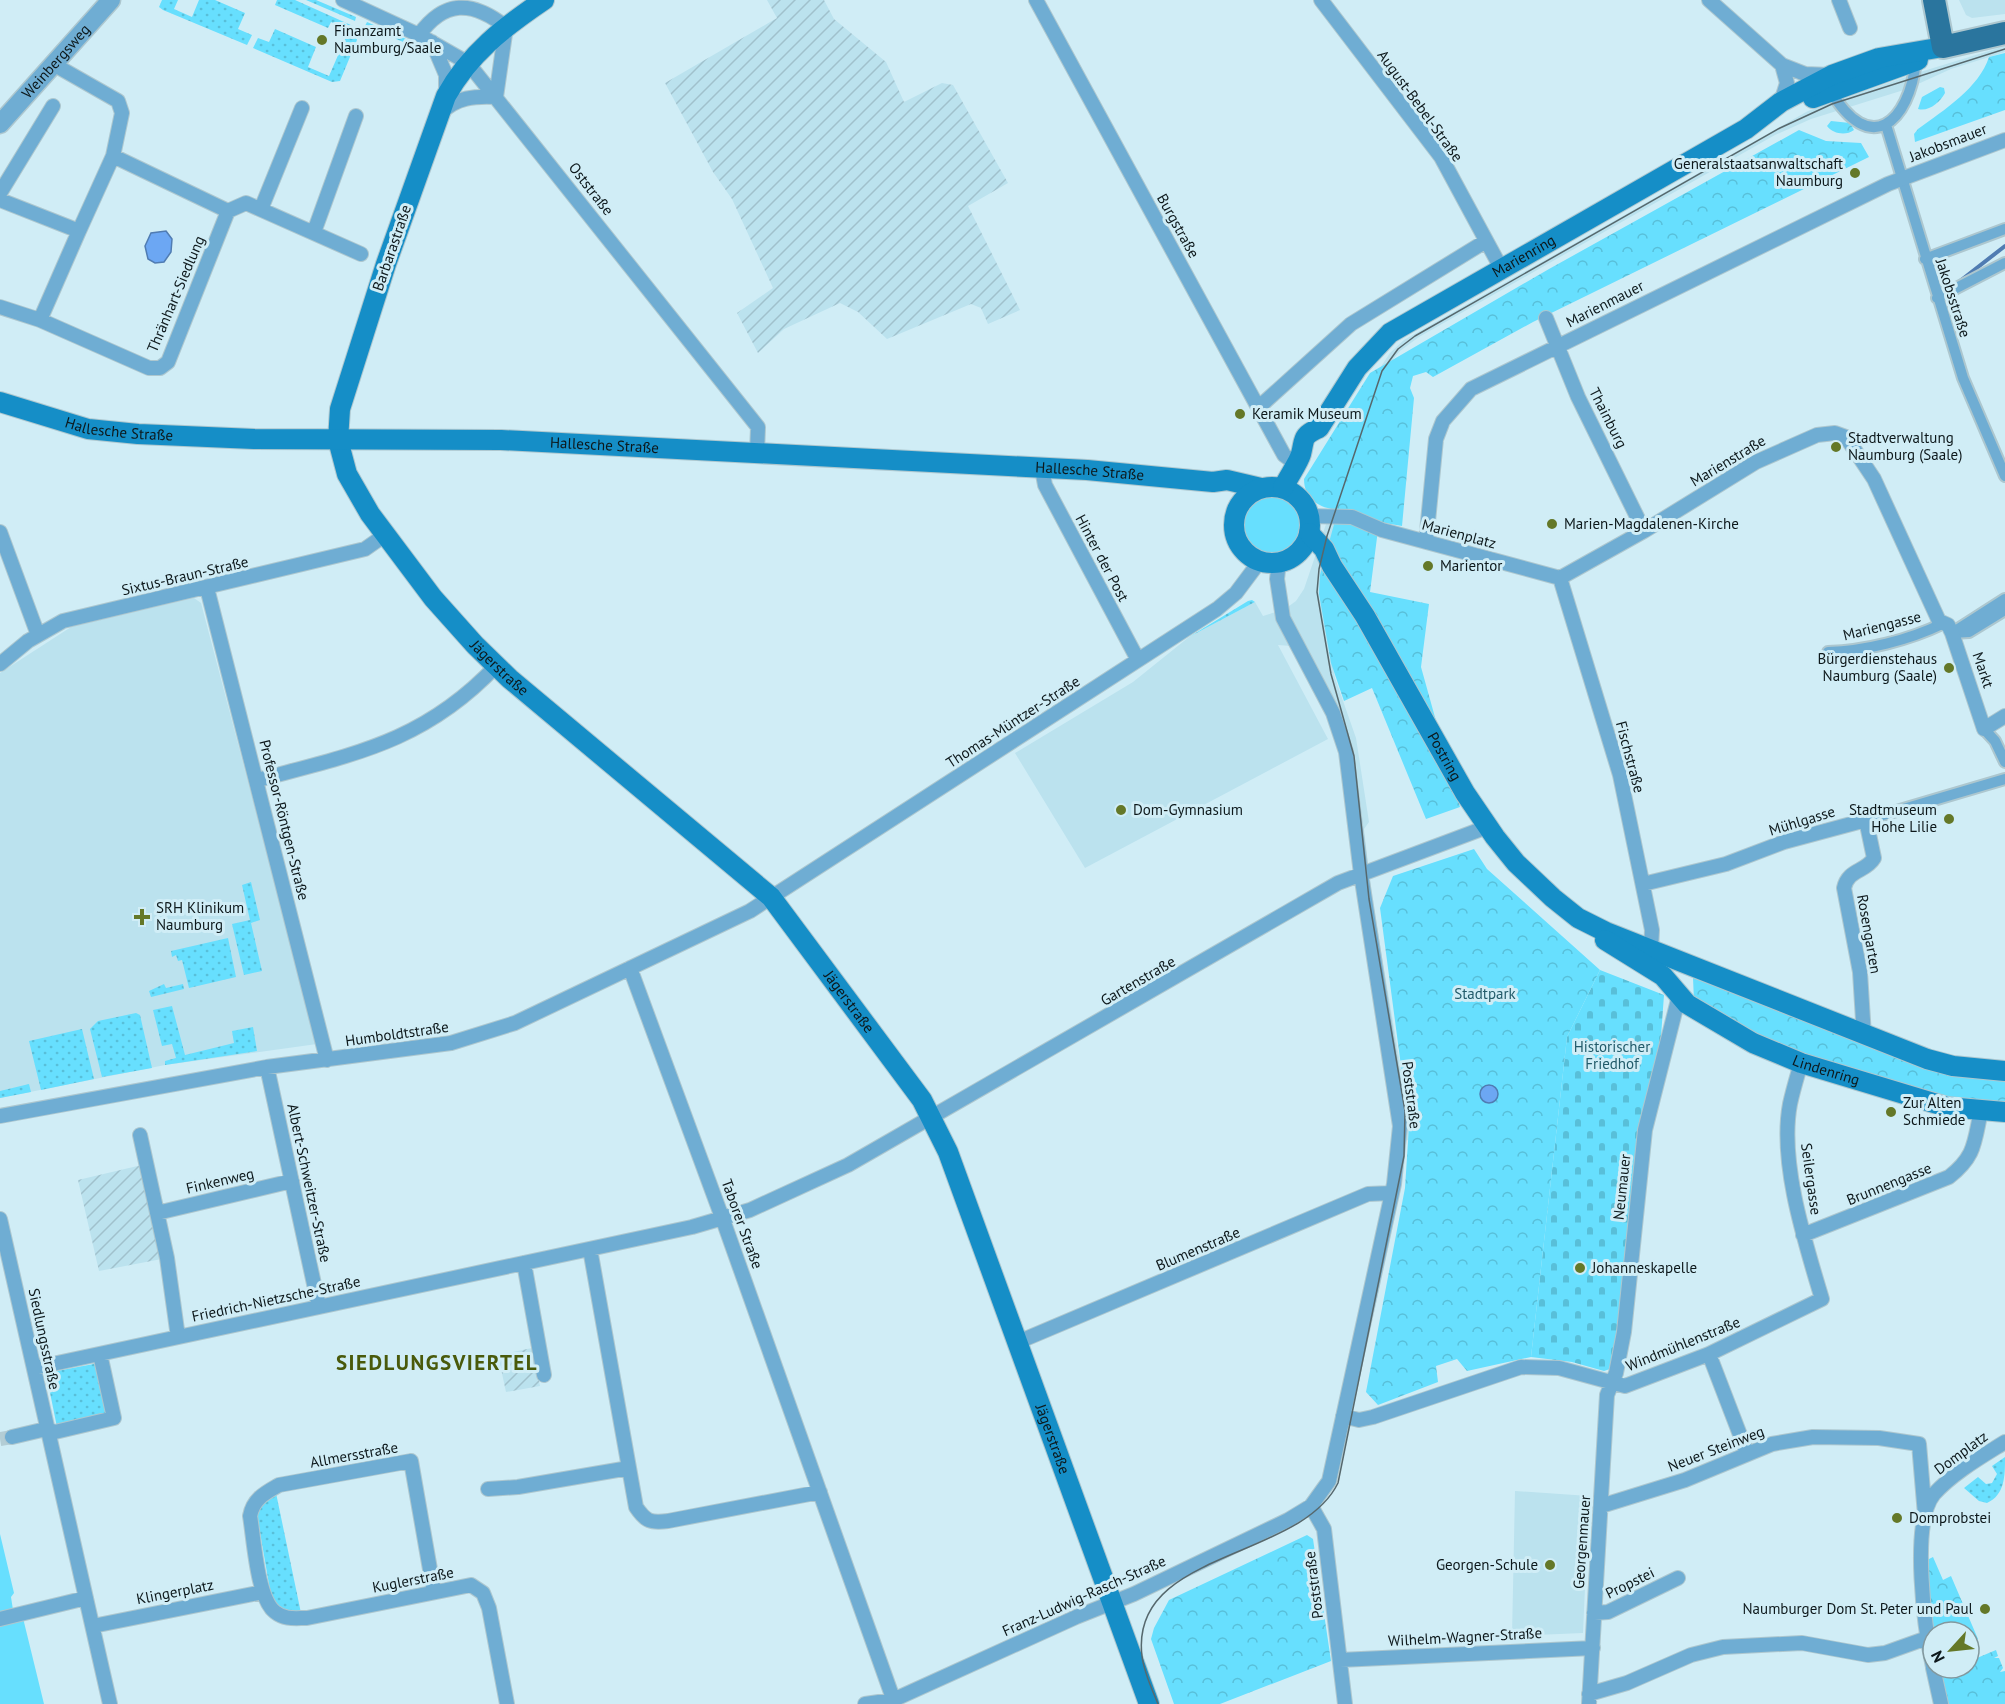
<svg xmlns="http://www.w3.org/2000/svg" width="2005" height="1704" viewBox="0 0 2005 1704" font-family="'PT Sans',sans-serif">
<defs>
<pattern id="industrial-furrows" width="10" height="10" patternUnits="userSpaceOnUse" patternTransform="scale(1.5)"><rect width="10" height="10" fill="#bbe2ee"/><path d="M-1 1l2-2M0 10L10 0M9 11l2-2" fill="none" stroke="#a0c1cc"/></pattern>
<pattern id="grass-dots" width="8" height="8" patternUnits="userSpaceOnUse" patternTransform="scale(1.5)"><rect width="8" height="8" fill="#67dffe"/><path d="M2 2h.1M6 6h.1" fill="none" stroke="#58bfd9" stroke-width="1.8" stroke-linecap="round"/></pattern>
<pattern id="cemetery-stones" width="16" height="16" patternUnits="userSpaceOnUse" patternTransform="scale(1.5)"><rect width="16" height="16" fill="#67dffe"/><path d="M2 7V4a2 2 0 0 1 4 0v3zM10 15v-3a2 2 0 0 1 4 0v3z" fill="#58bfd9"/></pattern>
<pattern id="park-crowns" width="20" height="18" patternUnits="userSpaceOnUse" patternTransform="scale(1.5)"><rect width="20" height="18" fill="#67dffe"/><path d="M2 6a3 3 0 1 1 6 0M12 15a3 3 0 1 1 6 0" fill="none" stroke="#58bfd9"/></pattern>
</defs>
<rect width="100%" height="100%" fill="#d0edf6"/>
<!-- built -->
<path fill="#bbe2ee" d="M 1959,0 L 2005,0 L 2005,14 L 1972,18 L 1966,15 Z
M 2005,46 L 2005,52 L 1951,69 L 1907,89 L 1811,119 L 1775,135 L 1419,337 L 1400,351 L 1390,363 L 1336,518 L 1319,594 L 1335,678 L 1356,738 L 1369,822 L 1364,829 L 1372,897 L 1408,1111 L 1409,1140 L 1402,1141 L 1353,771 L 1304,647 L 1278,645 L 1328,739 L 1085,868 L 1015,753 L 1133,682 L 1189,637 L 1255,602 L 1263,616 L 1285,609 L 1296,601 L 1304,589 L 1378,371 L 1390,353 L 1404,340 L 1808,111 L 1917,73 Z
M 194,598 L 201,603 L 317,1044 L 165,1065 L 0,1098 L 0,673 L 71,627 Z
M 1515,1491 L 1589,1496 L 1583,1633 L 1512,1636 Z"/>
<!-- industrial -->
<path fill="url(#industrial-furrows)" d="M 767,0 L 824,0 L 834,19 L 886,62 L 904,102 L 942,83 L 953,85 L 1008,183 L 968,206 L 1020,310 L 988,324 L 981,308 L 971,304 L 887,339 L 858,312 L 840,303 L 784,329 L 758,353 L 737,313 L 773,288 L 732,199 L 713,172 L 665,83 L 777,18 Z
M 146,1164 L 167,1258 L 99,1271 L 78,1180 Z
M 532,1348 L 540,1386 L 506,1392 L 498,1355 Z"/>
<!-- grass -->
<path fill="url(#grass-dots)" d="M 162,0 L 178,0 L 174,9 L 192,17 L 199,0 L 215,0 L 245,13 L 238,29 L 252,35 L 247,45 L 163,10 L 159,7 Z
M 277,0 L 295,0 L 353,26 L 357,40 L 340,81 L 332,82 L 253,48 L 258,38 L 269,42 L 275,29 L 316,47 L 308,67 L 329,76 L 349,30 L 331,22 L 328,28 L 275,5 Z
M 306,0 L 316,0 L 356,17 L 355,21 Z
M 367,22 L 429,49 L 432,54 L 365,26 Z
M 1252,600 L 1255,602 L 1189,637 L 1248,601 Z
M 251,882 L 260,920 L 251,923 L 262,971 L 244,975 L 232,924 L 250,920 L 242,885 Z
M 228,938 L 236,977 L 189,988 L 182,960 L 178,961 L 176,955 L 172,957 L 171,951 Z
M 164,984 L 166,988 L 183,984 L 184,989 L 151,997 L 149,991 Z
M 172,1006 L 185,1055 L 234,1043 L 232,1031 L 253,1027 L 257,1051 L 165,1065 L 165,1061 L 176,1058 L 172,1044 L 162,1046 L 153,1010 Z
M 136,1013 L 140,1015 L 152,1068 L 102,1077 L 90,1029 L 98,1021 Z
M 82,1029 L 94,1079 L 41,1090 L 29,1041 Z
M 29,1084 L 31,1092 L 0,1098 L 0,1091 Z
M 99,1363 L 110,1416 L 57,1427 L 46,1373 Z
M 2005,1457 C 2005,1476 2005,1495 1987,1503 L 1979,1501 L 1964,1488 L 1978,1477 L 1986,1484 L 1992,1483 L 1997,1474 L 1992,1466 Z
M 276,1493 L 301,1613 C 284,1613 274,1607 270,1590 L 257,1515 L 258,1506 Z"/>
<!-- cemetery -->
<path fill="url(#cemetery-stones)" d="M 1600,970 L 1664,995 L 1659,1064 L 1640,1130 L 1617,1329 L 1610,1369 L 1604,1371 L 1572,1362 L 1531,1357 L 1567,1037 Z"/>
<!-- park -->
<path fill="url(#park-crowns)" d="M 2005,53 L 2005,110 L 1915,142 L 1914,134 L 1918,129 C 1944,110 1979,88 1989,57 Z
M 1940,87 L 1944,88 L 1945,93 C 1940,102 1929,112 1918,109 L 1922,97 Z
M 1831,121 L 1850,123 L 1854,130 C 1846,136 1833,134 1827,126 Z
M 1799,130 L 1826,141 L 1861,143 L 1869,157 L 1533,322 L 1433,377 L 1426,372 L 1413,376 L 1410,388 L 1414,398 L 1402,526 L 1379,522 L 1370,592 L 1429,604 L 1421,667 L 1460,807 L 1426,819 L 1372,688 L 1344,701 L 1331,663 L 1319,594 L 1320,575 L 1338,510 C 1319,508 1304,499 1304,479 L 1370,373 L 1549,269 Z
M 1474,849 L 1487,869 L 1600,970 L 1567,1037 L 1531,1357 L 1467,1371 L 1457,1359 L 1436,1366 L 1438,1382 L 1378,1405 L 1366,1392 L 1405,1188 L 1409,1126 L 1380,908 L 1393,876 Z
M 1693,978 L 1797,1016 L 2005,1076 L 2005,1106 L 1955,1103 L 1761,1040 L 1694,1001 Z
M 1307,1535 L 1313,1539 L 1331,1661 L 1220,1704 L 1174,1704 L 1151,1639 L 1154,1628 L 1169,1600 Z
M 1933,1557 L 1943,1580 L 1951,1576 L 1978,1639 L 1970,1643 L 1977,1658 L 1996,1650 L 1998,1656 L 1994,1658 L 1999,1658 L 2003,1668 L 2000,1672 L 2005,1671 L 2005,1704 L 1946,1704 L 1938,1668 L 1969,1668 L 1969,1632 L 1933,1632 L 1930,1637 L 1927,1560 Z"/>
<!-- garden -->
<path fill="#67dffe" d="M1241 525a31 31 0 1 1 62 0a31 31 0 1 1-62 0Z
M 0,1534 L 14,1593 L 11,1597 L 13,1610 L 23,1618 L 44,1704 L 0,1704 Z"/>
<!-- water -->
<path fill="#6ca7f3" stroke="#507cb2" stroke-width="1.5" d="M 166,231 L 172,239 L 171,252 L 164,262 L 155,263 L 148,259 L 145,246 L 151,233 Z
M1480 1094a9 9 0 1 1 18 0a9 9 0 1 1-18 0Z"/>
<g fill="none" stroke-linecap="round" stroke-linejoin="round">
<!-- stream -->
<path stroke="#507cb2" stroke-width="4" d="M 1960,281 L 2005,246"/>
<!-- minor-tunnel -->
<path stroke="#b3cdd5" stroke-width="14" stroke-dasharray="14 7" stroke-linecap="butt" d="M 0,1439 L 12,1437"/>
<defs>
<path id="pedestrian" d="M 1830,90 C 1870,158 1909,123 1916,61
M 1886,125 L 1963,378 L 2005,476
M 1925,259 L 2005,229
M 1937,298 L 2005,263
M 1952,633 L 2005,599
M 1952,633 L 1969,632 L 2005,610
M 1828,652 C 1865,651 1909,640 1942,624
M 1984,729 L 1995,741 L 2005,762
M 1866,820 L 2005,779"/>
<path id="minor" d="M 343,0 L 419,35 L 468,63 L 758,427 L 757,453
M 1036,0 L 1284,455 L 1295,463
M 1321,0 L 1441,157 L 1501,268
M 1709,0 L 1782,65 L 1805,74 L 1830,75
M 1839,0 L 1850,28
M 419,35 C 444,0 472,0 506,27 L 496,97 C 475,96 456,97 441,113
M 432,42 L 446,75 L 446,94
M 53,64 L 118,101 L 122,113 L 113,156
M 1781,102 L 1787,83 L 1782,65
M 0,193 L 53,106
M 0,200 L 79,231 L 113,156 L 228,211
M 261,209 L 302,108
M 314,232 L 356,116
M 0,307 L 40,320 L 149,368 L 160,368 L 168,362 L 228,211 L 246,203 L 361,254
M 1546,318 L 1578,397 L 1644,531
M 40,320 L 79,231
M 1258,408 L 1351,324 L 1486,241
M 1042,469 L 1045,485 L 1138,660
M 1309,516 L 1352,517 L 1382,530 L 1560,578
M 0,532 L 38,635
M 1426,542 L 1436,439 L 1443,421 L 1471,389 L 1888,184 L 2005,140
M 1560,578 L 1644,531 L 1756,462 L 1817,435 L 1835,433 L 1846,437 L 1874,479 L 1939,621 L 1948,625 L 1952,633 L 1984,729 L 2005,716
M 1560,578 L 1620,775 L 1652,930 L 1651,949
M 207,588 L 327,1060
M 0,664 L 28,641 L 63,621 L 365,549 L 385,535
M 258,780 C 354,754 424,742 496,666
M 1643,884 L 1726,864 L 1784,842 L 1866,820 L 1874,858 C 1866,872 1848,869 1844,888 L 1860,972 L 1864,1036
M 630,968 L 723,1220 L 895,1704
M 267,1067 L 319,1307
M 0,1116 L 267,1067 L 451,1043 L 515,1023 L 750,911 L 1217,609 L 1236,593 L 1260,561
M 140,1135 L 167,1258 L 178,1337
M 157,1213 L 292,1181
M 0,1219 L 110,1704
M 1803,1235 L 1949,1177 C 1976,1156 1974,1142 1981,1111
M 590,1249 L 636,1507 C 646,1522 651,1523 668,1521 L 820,1492
M 524,1263 L 544,1375
M 1018,1342 L 1368,1194 L 1392,1193
M 1709,1354 L 1747,1453
M 34,1368 L 692,1227 L 750,1210 L 848,1165 L 1338,883 L 1487,827
M 1343,1416 L 1359,1420 L 1373,1417 L 1521,1367 L 1559,1368 L 1625,1386 L 1709,1354 L 1822,1299 C 1805,1242 1779,1162 1790,1104 C 1793,1090 1797,1077 1801,1063
M 12,1437 L 46,1429 L 55,1432 L 114,1418 L 100,1354
M 488,1489 L 518,1487 L 629,1468
M 1311,1506 L 1324,1529 L 1345,1704
M 1601,1506 L 1685,1480 L 1772,1444 L 1813,1437 L 1879,1438 L 1919,1444 L 1925,1515
M 434,1592 L 411,1461 L 279,1485 C 265,1493 253,1499 250,1516 C 254,1539 257,1598 275,1612 C 285,1620 295,1618 307,1618 L 471,1585 L 483,1593 L 489,1608 L 507,1704
M 1594,1613 L 1608,1612 L 1678,1578
M 0,1619 L 86,1598
M 93,1626 L 263,1592
M 1340,1660 L 1593,1648
M 1933,1667 C 1925,1631 1910,1523 1934,1494 C 1953,1473 1981,1457 2005,1442
M 1933,1668 L 1941,1704
M 1589,1694 L 1627,1683 L 1691,1655 L 1723,1647 L 1802,1643 L 1868,1655 L 1885,1653 L 1927,1638
M 865,1704 L 893,1700 L 1076,1617 L 1134,1594 L 1288,1520 L 1311,1506 L 1329,1481 L 1394,1184 L 1400,1126 L 1361,874 L 1346,752 L 1333,713 L 1283,618 L 1277,579 L 1279,562
M 1589,1704 L 1607,1395 L 1616,1373 L 1624,1332 L 1645,1130 L 1679,996"/>
<g id="tertiary">
<path id="s1" d="M 0,124 L 111,0"/>
</g>
<g id="secondary">
<path id="s2" d="M 544,0 C 504,27 469,54 446,96 L 386,264 L 340,409 L 338,440 L 347,474 L 370,514 L 433,598 L 475,645 L 510,679 L 771,897 L 922,1100 L 948,1152 L 1149,1704"/>
<path d="M 1813,98 L 1918,60"/>
<path id="s3" d="M 0,402 L 88,429 L 138,434 L 254,439 L 501,440 L 1087,470 L 1213,482 L 1227,480 L 1261,488"/>
<circle cx="1272" cy="525" r="38"/>
<path id="s4" d="M 1283,488 C 1287,479 1299,462 1301,454 C 1305,439 1301,436 1319,428 L 1357,368 L 1390,333 L 1746,129 L 1781,102 L 1832,75 L 1879,58 L 1943,47"/>
<path id="s5" d="M 1309,533 L 1324,549 L 1332,566 L 1365,616 L 1465,793 L 1495,837 L 1516,863 L 1553,898 L 1578,918 L 1606,932 L 1927,1059 L 1953,1066 L 2005,1071"/>
<path id="s6" d="M 1605,940 L 1663,976 L 1687,1004 L 1753,1043 L 1801,1063 L 1947,1107 L 2005,1112"/>
</g>
<path id="primary" d="M 1934,0 L 1943,47 L 2005,33"/>
</defs>
<!-- pedestrian casing -->
<use href="#pedestrian" stroke="#adc7cf" stroke-width="14"/>
<!-- minor casing -->
<use href="#minor" stroke="#adc7cf" stroke-width="16"/>
<!-- tertiary casing -->
<use href="#tertiary" stroke="#adc7cf" stroke-width="21"/>
<!-- secondary casing -->
<use href="#secondary" stroke="#adc7cf" stroke-width="22"/>
<!-- primary casing -->
<use href="#primary" stroke="#adc7cf" stroke-width="26"/>
<!-- pedestrian -->
<use href="#pedestrian" stroke="#6fadd3" stroke-width="10"/>
<!-- minor -->
<use href="#minor" stroke="#6fadd3" stroke-width="14"/>
<!-- tertiary -->
<use href="#tertiary" stroke="#6fadd3" stroke-width="18"/>
<!-- secondary -->
<use href="#secondary" stroke="#158ec7" stroke-width="20"/>
<!-- primary -->
<use href="#primary" stroke="#2a759e" stroke-width="22"/>
<!-- tram -->
<path stroke="#56686d" stroke-width="1.5" d="M 1158,1704 C 1152,1689 1144,1673 1142,1656 C 1129,1550 1300,1561 1338,1483 L 1404,1156 L 1405,1111 L 1369,899 L 1354,756 L 1331,674 L 1317,592 L 1319,569 L 1327,536 L 1382,371 L 1398,349 L 1415,336 L 1780,128 L 1832,104 L 2005,49"/>
</g>
<!-- markers -->
<g fill="#647828" stroke="#d0edf6" stroke-width="2">
<circle cx="322" cy="40" r="6"/>
<circle cx="1855" cy="173" r="6"/>
<circle cx="1240" cy="414" r="6"/>
<circle cx="1836" cy="447" r="6"/>
<circle cx="1552" cy="524" r="6"/>
<circle cx="1428" cy="566" r="6"/>
<circle cx="1949" cy="668" r="6"/>
<circle cx="1121" cy="810" r="6"/>
<circle cx="1949" cy="819" r="6"/>
<path d="M139 908h6v6h6v6h-6v6h-6v-6h-6v-6h6z"/>
<circle cx="1891" cy="1112" r="6"/>
<circle cx="1580" cy="1268" r="6"/>
<circle cx="1897" cy="1518" r="6"/>
<circle cx="1550" cy="1565" r="6"/>
<circle cx="1985" cy="1609" r="6"/>
</g>
<g text-anchor="middle" stroke-width="6" stroke-linejoin="round" paint-order="stroke">
<!-- poi labels -->
<g font-size="15" fill="#0d181b" stroke="#d0edf6" text-anchor="start">
<text x="334" y="36">Finanzamt<tspan x="334" dy="17">Naumburg/Saale</tspan></text>
<text x="1843" y="169" text-anchor="end">Generalstaatsanwaltschaft<tspan x="1843" dy="17">Naumburg</tspan></text>
<text x="1252" y="419">Keramik Museum</text>
<text x="1848" y="443">Stadtverwaltung<tspan x="1848" dy="17">Naumburg (Saale)</tspan></text>
<text x="1564" y="529">Marien-Magdalenen-Kirche</text>
<text x="1440" y="571">Marientor</text>
<text x="1937" y="664" text-anchor="end">Bürgerdienstehaus<tspan x="1937" dy="17">Naumburg (Saale)</tspan></text>
<text x="1133" y="815">Dom-Gymnasium</text>
<text x="1937" y="815" text-anchor="end">Stadtmuseum<tspan x="1937" dy="17">Hohe Lilie</tspan></text>
<text x="156" y="913">SRH Klinikum<tspan x="156" dy="17">Naumburg</tspan></text>
<text x="1903" y="1108">Zur Alten<tspan x="1903" dy="17">Schmiede</tspan></text>
<text x="1592" y="1273">Johanneskapelle</text>
<text x="1909" y="1523">Domprobstei</text>
<text x="1538" y="1570" text-anchor="end">Georgen-Schule</text>
<text x="1973" y="1614" text-anchor="end">Naumburger Dom St. Peter und Paul</text>
</g>
<!-- street labels -->
<g font-size="15" fill="#0d181b" stroke="#d0edf6">
<text dy="5" stroke="none"><textPath href="#s1" startOffset="84">Weinbergsweg</textPath></text>
<text transform="translate(1420 106) rotate(54)" y="5">August-Bebel-Straße</text>
<text transform="translate(1948 143) rotate(-21)" y="5">Jakobsmauer</text>
<text transform="translate(591 189) rotate(52)" y="5">Oststraße</text>
<text transform="translate(1178 226) rotate(61)" y="5">Burgstraße</text>
<text transform="translate(392 248) rotate(-71)" y="5">Barbarastraße</text>
<text dy="5" stroke="none"><textPath href="#s4" startOffset="346">Marienring</textPath></text>
<text transform="translate(176 294) rotate(-67)" y="5">Thränhart-Siedlung</text>
<text transform="translate(1953 298) rotate(72)" y="5">Jakobsstraße</text>
<text transform="translate(1605 304) rotate(-27)" y="5">Marienmauer</text>
<text transform="translate(1608 418) rotate(63)" y="5">Thainburg</text>
<text dy="5" stroke="none"><textPath href="#s3" startOffset="123">Hallesche Straße</textPath></text>
<text dy="5" stroke="none"><textPath href="#s3" startOffset="609">Hallesche Straße</textPath></text>
<text transform="translate(1728 461) rotate(-31)" y="5">Marienstraße</text>
<text dy="5" stroke="none"><textPath href="#s3" startOffset="1095">Hallesche Straße</textPath></text>
<text transform="translate(1459 534) rotate(15)" y="5">Marienplatz</text>
<text transform="translate(1102 558) rotate(62)" y="5">Hinter der Post</text>
<text transform="translate(185 576) rotate(-13)" y="5">Sixtus-Braun-Straße</text>
<text transform="translate(1882 626) rotate(-14)" y="5">Mariengasse</text>
<text dy="5" stroke="none"><textPath href="#s2" startOffset="783">Jägerstraße</textPath></text>
<text transform="translate(1983 670) rotate(71)" y="5">Markt</text>
<text transform="translate(1013 722) rotate(-33)" y="5">Thomas-Müntzer-Straße</text>
<text dy="5" stroke="none"><textPath href="#s5" startOffset="262">Postring</textPath></text>
<text transform="translate(1630 757) rotate(75)" y="5">Fischstraße</text>
<text transform="translate(284 820) rotate(76)" y="5">Professor-Röntgen-Straße</text>
<text transform="translate(1802 821) rotate(-17)" y="5">Mühlgasse</text>
<text transform="translate(1869 934) rotate(80)" y="5">Rosengarten</text>
<text transform="translate(1138 981) rotate(-30)" y="5">Gartenstraße</text>
<text dy="5" stroke="none"><textPath href="#s2" startOffset="1269">Jägerstraße</textPath></text>
<text transform="translate(397 1034) rotate(-8)" y="5">Humboldtstraße</text>
<text dy="5" stroke="none"><textPath href="#s6" startOffset="260">Lindenring</textPath></text>
<text transform="translate(1411 1095) rotate(83)" y="5">Poststraße</text>
<text transform="translate(1811 1179) rotate(82)" y="5">Seilergasse</text>
<text transform="translate(220 1181) rotate(-13)" y="5">Finkenweg</text>
<text transform="translate(309 1183) rotate(78)" y="5">Albert-Schweitzer-Straße</text>
<text transform="translate(1889 1184) rotate(-22)" y="5">Brunnengasse</text>
<text transform="translate(1622 1187) rotate(-84)" y="5">Neumauer</text>
<text transform="translate(742 1224) rotate(70)" y="5">Taborer Straße</text>
<text transform="translate(1198 1249) rotate(-23)" y="5">Blumenstraße</text>
<text transform="translate(276 1299) rotate(-12)" y="5">Friedrich-Nietzsche-Straße</text>
<text transform="translate(44 1339) rotate(78)" y="5">Siedlungsstraße</text>
<text transform="translate(1683 1344) rotate(-22)" y="5">Windmühlenstraße</text>
<text dy="5" stroke="none"><textPath href="#s2" startOffset="1755">Jägerstraße</textPath></text>
<text transform="translate(1716 1449) rotate(-21)" y="5">Neuer Steinweg</text>
<text transform="translate(1961 1453) rotate(-36)" y="5">Domplatz</text>
<text transform="translate(354 1455) rotate(-10)" y="5">Allmersstraße</text>
<text transform="translate(1582 1542) rotate(-86)" y="5">Georgenmauer</text>
<text transform="translate(413 1580) rotate(-11)" y="5">Kuglerstraße</text>
<text transform="translate(1630 1583) rotate(-26)" y="5">Propstei</text>
<text transform="translate(1314 1585) rotate(-97)" y="5">Poststraße</text>
<text transform="translate(175 1592) rotate(-11)" y="5">Klingerplatz</text>
<text transform="translate(1084 1596) rotate(-24)" y="5">Franz-Ludwig-Rasch-Straße</text>
<text transform="translate(1465 1637) rotate(-3)" y="5">Wilhelm-Wagner-Straße</text>
</g>
<!-- park labels -->
<g font-size="15" fill="#225b6a" stroke="#d0edf6">
<text x="1485" y="999">Stadtpark</text>
<text x="1612" y="1052">Historischer<tspan x="1612" dy="17">Friedhof</tspan></text>
</g>
<!-- district labels -->
<g font-size="21" font-weight="bold" letter-spacing="1.5" fill="#495a0b" stroke="#d0edf6">
<text x="437" y="1370">SIEDLUNGSVIERTEL</text>
</g>
</g>
<!-- north arrow -->
<g transform="translate(1951 1650) rotate(243)"><circle r="28" fill="#d0edf6" stroke="#82989e" stroke-width="1.5"/>
<path d="M0-4.5L10 22L0 15L-10 22Z" fill="#647828"/>
<text y="-9" font-size="16" font-weight="bold" text-anchor="middle" fill="#0d181b">N</text>
</g>
</svg>
